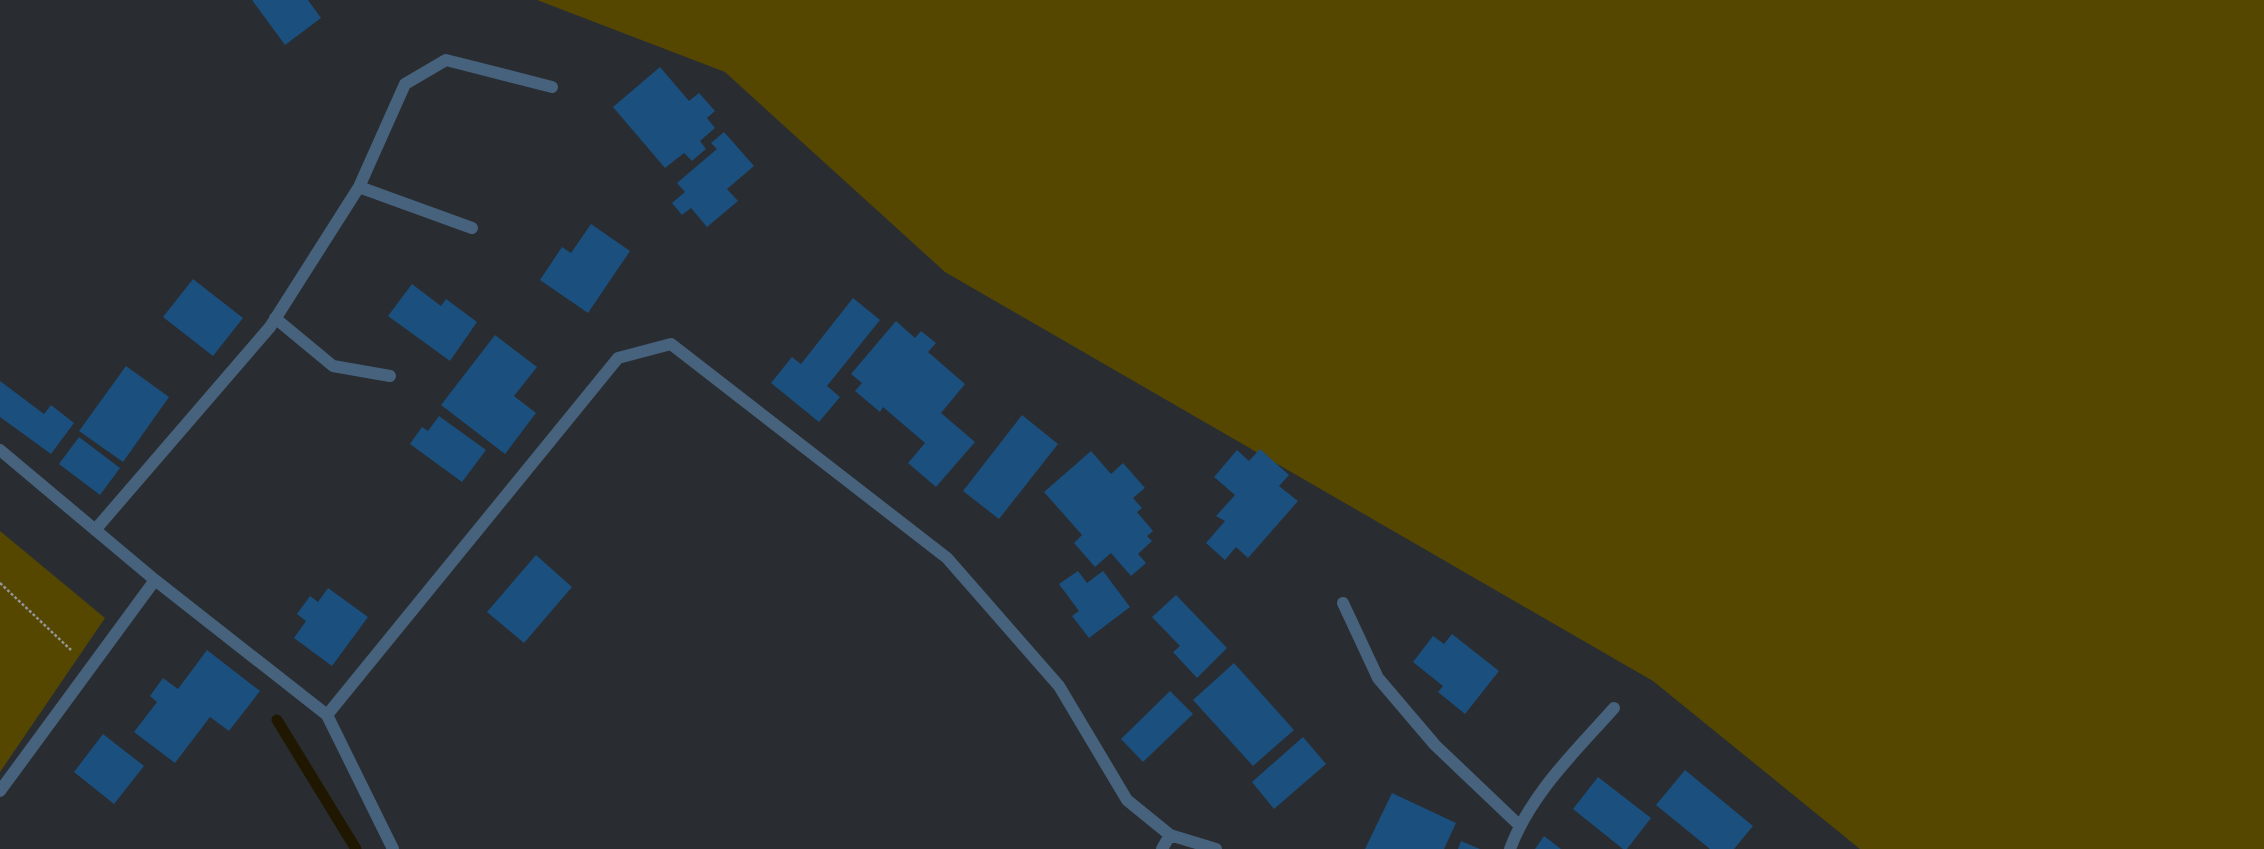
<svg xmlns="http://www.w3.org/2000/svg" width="2264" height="849" viewBox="0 0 2264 849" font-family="'Roboto Condensed',sans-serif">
<rect width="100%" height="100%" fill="#292d31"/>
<!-- green -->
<path fill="#564700" d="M 537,0 L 2264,0 L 2264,849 L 1860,849 L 1653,681 L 945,272 L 725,72 Z
M 0,531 L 105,618 L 0,772 Z"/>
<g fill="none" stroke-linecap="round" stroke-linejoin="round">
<!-- stream -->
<path stroke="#1f1700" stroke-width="11" d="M 277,720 L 356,849"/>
</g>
<!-- building -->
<path fill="#1b4f7d" d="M 252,0 L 308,0 L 321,18 L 285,45 Z
M 660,67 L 689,101 L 699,93 L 715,111 L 707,118 L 715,128 L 700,141 L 706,149 L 692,161 L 684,153 L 665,168 L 613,107 Z
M 724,132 L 754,166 L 727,189 L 738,201 L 707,227 L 691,208 L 682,215 L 672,203 L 685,192 L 677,183 L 717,149 L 711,143 Z
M 591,224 L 630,251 L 588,313 L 540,280 L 562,247 L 571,253 Z
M 193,279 L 243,318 L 213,356 L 163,317 Z
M 412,284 L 441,306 L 446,299 L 477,322 L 450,361 L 388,316 Z
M 853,298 L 880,320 L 827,386 L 840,397 L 819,422 L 771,383 L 792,357 L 801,364 Z
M 896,321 L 915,338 L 921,331 L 936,343 L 928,352 L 965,384 L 941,413 L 975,442 L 936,487 L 908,463 L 925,443 L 883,407 L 880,412 L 855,391 L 862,383 L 851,374 Z
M 495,335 L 537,367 L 514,396 L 536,413 L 505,454 L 441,405 Z
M 126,366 L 169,397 L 123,462 L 79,431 Z
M 0,381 L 44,414 L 51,405 L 74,423 L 51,454 L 0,417 Z
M 1022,415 L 1058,444 L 999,519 L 963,491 Z
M 439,416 L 486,450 L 462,482 L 410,444 L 422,427 L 428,431 Z
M 79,437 L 120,468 L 100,495 L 59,464 Z
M 1260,449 L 1289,475 L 1279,486 L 1298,501 L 1248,558 L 1236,547 L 1225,560 L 1206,543 L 1225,521 L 1216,516 L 1235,495 L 1214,477 L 1237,450 L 1249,461 Z
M 1091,451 L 1111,474 L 1123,463 L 1145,488 L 1133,498 L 1142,508 L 1137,512 L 1153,531 L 1147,536 L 1152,541 L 1138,554 L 1146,563 L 1131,576 L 1111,553 L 1095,567 L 1074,543 L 1082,535 L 1044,492 Z
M 536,555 L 572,587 L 524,643 L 487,612 Z
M 1078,571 L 1087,583 L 1103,571 L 1130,607 L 1089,638 L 1072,616 L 1079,611 L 1059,584 Z
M 328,588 L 368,617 L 332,666 L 294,638 L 306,621 L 297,614 L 310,596 L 318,602 Z
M 1176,595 L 1227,648 L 1197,678 L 1173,652 L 1180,646 L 1152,617 Z
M 1452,634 L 1499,671 L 1465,714 L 1438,692 L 1443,686 L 1413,662 L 1433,636 L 1444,644 Z
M 207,650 L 260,691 L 229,731 L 210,717 L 175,763 L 134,732 L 157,702 L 150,696 L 163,678 L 178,689 Z
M 1234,663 L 1294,730 L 1253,766 L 1193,700 Z
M 1170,691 L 1193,714 L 1143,762 L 1121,739 Z
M 103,734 L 144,766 L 114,804 L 74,772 Z
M 1303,737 L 1326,764 L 1274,809 L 1252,782 Z
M 1685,770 L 1753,826 L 1734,849 L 1710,849 L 1656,805 Z
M 1598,777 L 1651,818 L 1627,849 L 1623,849 L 1573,809 Z
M 1392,793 L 1456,823 L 1444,849 L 1365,849 Z
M 1544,836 L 1561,849 L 1535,849 Z
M 1461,841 L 1480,849 L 1458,849 Z"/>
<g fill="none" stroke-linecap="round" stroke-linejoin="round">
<!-- path -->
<path stroke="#929598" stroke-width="2.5" stroke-dasharray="3 2" stroke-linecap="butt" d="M 0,583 L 71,650"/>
<!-- street -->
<path stroke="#47627c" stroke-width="12" d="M 359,187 L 472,228
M 275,318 L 333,366 L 390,376
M 0,450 L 155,580 L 327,715 L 393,849
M 95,530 L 270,327 L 359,187 L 405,84 L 446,60 L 552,87
M 1343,603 L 1378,678 L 1435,745 L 1519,825
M 327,715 L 618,358 L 671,344 L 947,558 L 1059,686 L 1127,800 L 1170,835 L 1216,849
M 0,791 L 155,580
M 1162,849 L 1170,835
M 1510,849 C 1531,793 1575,752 1614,708"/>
</g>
</svg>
